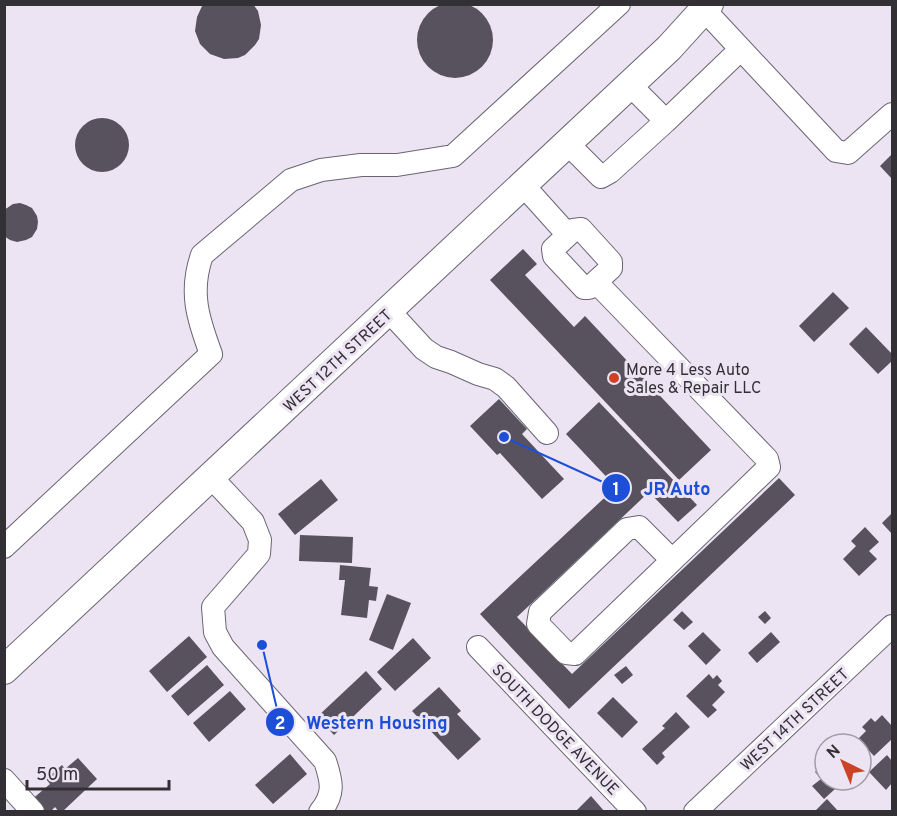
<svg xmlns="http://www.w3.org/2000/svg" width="897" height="816" viewBox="0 0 897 816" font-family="Overpass,sans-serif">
<rect width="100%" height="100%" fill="#ece4f3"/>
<!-- building -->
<path fill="#58525f" d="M417 40a38 38 0 1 1 76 0a38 38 0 1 1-76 0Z
M 203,4 L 253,4 L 258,11 L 261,25 L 259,39 L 255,45 L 245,55 L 238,58 L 224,59 L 210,54 L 200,44 L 195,31 L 197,17 Z
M75 145a27 27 0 1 1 54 0a27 27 0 1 1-54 0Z
M 892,154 L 892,179 L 880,166 Z
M 20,203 L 26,205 L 32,208 L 37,216 L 38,222 L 37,229 L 32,237 L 26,240 L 17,242 L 10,240 L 4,236 L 4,210 L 13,204 Z
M 523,249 L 537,264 L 525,275 L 574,327 L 585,316 L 711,450 L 679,480 L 490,280 Z
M 833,292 L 849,308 L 814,342 L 799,326 Z
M 866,327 L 892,354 L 892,361 L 878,374 L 849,344 Z
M 499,399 L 527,429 L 522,434 L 564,479 L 542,499 L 500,453 L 497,455 L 470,426 Z
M 599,402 L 697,505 L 678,522 L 649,492 L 517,617 L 572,674 L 779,478 L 795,495 L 569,709 L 480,614 L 616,487 L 566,434 Z
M 321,479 L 338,500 L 295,535 L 278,514 Z
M 892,513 L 892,534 L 882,523 Z
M 865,527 L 879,542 L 869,551 L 877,559 L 859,576 L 843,559 L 856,546 L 851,541 Z
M 300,535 L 353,537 L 352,563 L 299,561 Z
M 340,565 L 371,568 L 369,586 L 378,587 L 376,601 L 369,600 L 367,618 L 341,615 L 345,580 L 339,580 Z
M 387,594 L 411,603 L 393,650 L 369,640 Z
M 682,611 L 693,622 L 684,630 L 673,620 Z
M 765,611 L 771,618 L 765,624 L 758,617 Z
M 703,632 L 721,650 L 706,665 L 688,646 Z
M 771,632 L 780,642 L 757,663 L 748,653 Z
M 189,636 L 207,657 L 167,692 L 149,671 Z
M 413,638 L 431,658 L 395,691 L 377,672 Z
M 207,665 L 224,685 L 188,716 L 171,696 Z
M 626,666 L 633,675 L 622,684 L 614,675 Z
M 366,671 L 382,689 L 334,735 L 317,717 Z
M 709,674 L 713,679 L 717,675 L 722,681 L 718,685 L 725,692 L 712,705 L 717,710 L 708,718 L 686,696 Z
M 439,687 L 461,711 L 457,714 L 481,739 L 458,760 L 412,711 Z
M 230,691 L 246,709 L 209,742 L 193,723 Z
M 613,697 L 638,722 L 622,738 L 597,713 Z
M 676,712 L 690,727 L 662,753 L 665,757 L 657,765 L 642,749 L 665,728 L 662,726 Z
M 882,715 L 892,726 L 892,739 L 874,756 L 858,739 L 866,731 L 862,727 L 871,718 L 875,722 Z
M 290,754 L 307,774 L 273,804 L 255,785 Z
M 887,755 L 892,761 L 892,783 L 886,790 L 869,772 Z
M 78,758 L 97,779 L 62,812 L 59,812 L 55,807 L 50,812 L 39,812 L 30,801 L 50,784 L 46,779 L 62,765 L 65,769 Z
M 825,763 L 825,780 L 837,780 L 832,785 L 835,789 L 824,799 L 812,786 L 821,779 L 815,772 Z
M 591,796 L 605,812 L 575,812 Z
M 827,799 L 839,812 L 814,812 Z"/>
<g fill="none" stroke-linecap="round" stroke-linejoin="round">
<defs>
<path id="minor" d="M 711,17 L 836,151 L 848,153 L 892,114
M 630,85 L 666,121 L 741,49
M 568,144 L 601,177 L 610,172 L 666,121
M 523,185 L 568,235 L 573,230 L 581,229 L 611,262 L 611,268 L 589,288 L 584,288 L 554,256 L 553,249 L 568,235
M 596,282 L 767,459 L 769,467 L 575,654 L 566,653 L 538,624 L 540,612 L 627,529 L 639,527 L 672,560
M 389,311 L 424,349 L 436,357 L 451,362 L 478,374 L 495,379 L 506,387 L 547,433
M 211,477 L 253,522 L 260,540 L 259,554 L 213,607 L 215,632 L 223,647 L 325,761 C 332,782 335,794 320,812
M 4,547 L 211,354 C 198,319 189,292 202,255 L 291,180 L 321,170 L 361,165 L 397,165 L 453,156 L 619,4
M 478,647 L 635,812
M 4,780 L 33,812
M 695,812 L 892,626"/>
<path id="major" d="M 4,670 L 669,48 L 709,4"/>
</defs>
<!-- minor casing -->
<use href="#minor" stroke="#6b6472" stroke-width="24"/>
<!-- major casing -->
<use href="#major" stroke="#6b6472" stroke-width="30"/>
<!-- minor -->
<use href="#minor" stroke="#fff" stroke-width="22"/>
<!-- major -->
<use href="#major" stroke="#fff" stroke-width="28"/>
</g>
<!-- markers -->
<circle fill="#cd4227" stroke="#ece4f3" stroke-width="2" cx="614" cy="378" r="6"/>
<g text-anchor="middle" stroke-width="6" stroke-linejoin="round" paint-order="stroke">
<!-- street labels -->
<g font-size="16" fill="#322f35" stroke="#ece4f3">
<text transform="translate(337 360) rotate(-43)" y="6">WEST 12TH STREET</text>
<text transform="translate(794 719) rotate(-43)" y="6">WEST 14TH STREET</text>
<text transform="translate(556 729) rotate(46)" y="6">SOUTH DODGE AVENUE</text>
</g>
<!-- poi labels -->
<g font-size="16" fill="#322f35" stroke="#ece4f3" text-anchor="start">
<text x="626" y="375">More 4 Less Auto<tspan x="626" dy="18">Sales &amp; Repair LLC</tspan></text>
</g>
</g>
<!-- callouts -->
<path fill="none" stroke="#1d4ed8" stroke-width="2" d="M504 437L616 488M262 645L280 722"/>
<g fill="#1d4ed8" stroke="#ece4f3" stroke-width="2">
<circle cx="504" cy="437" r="6"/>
<circle cx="262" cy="645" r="6"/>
<circle cx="616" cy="488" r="15"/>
<circle cx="280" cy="722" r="15"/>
</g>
<g font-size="18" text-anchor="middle" font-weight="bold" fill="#fff">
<text x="616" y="495">1</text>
<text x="280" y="729">2</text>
</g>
<g font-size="18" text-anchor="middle" font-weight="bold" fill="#1d4ed8" stroke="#ece4f3" stroke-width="6" stroke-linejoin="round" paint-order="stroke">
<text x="677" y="495">JR Auto</text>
<text x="377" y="729">Western Housing</text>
</g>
<!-- border -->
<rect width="897" height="816" fill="none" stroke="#322f35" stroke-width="12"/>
<!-- north arrow -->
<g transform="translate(843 762) rotate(317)"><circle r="28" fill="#ece4f3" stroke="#a29ca7" stroke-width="1.5"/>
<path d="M0-4.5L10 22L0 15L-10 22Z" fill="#cd4227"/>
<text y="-9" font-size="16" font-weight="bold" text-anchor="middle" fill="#322f35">N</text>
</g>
<!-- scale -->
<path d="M27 780v9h142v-9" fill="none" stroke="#322f35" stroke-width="3"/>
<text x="36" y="780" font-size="18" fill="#322f35" stroke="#ece4f3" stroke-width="4.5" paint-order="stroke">50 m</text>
</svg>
